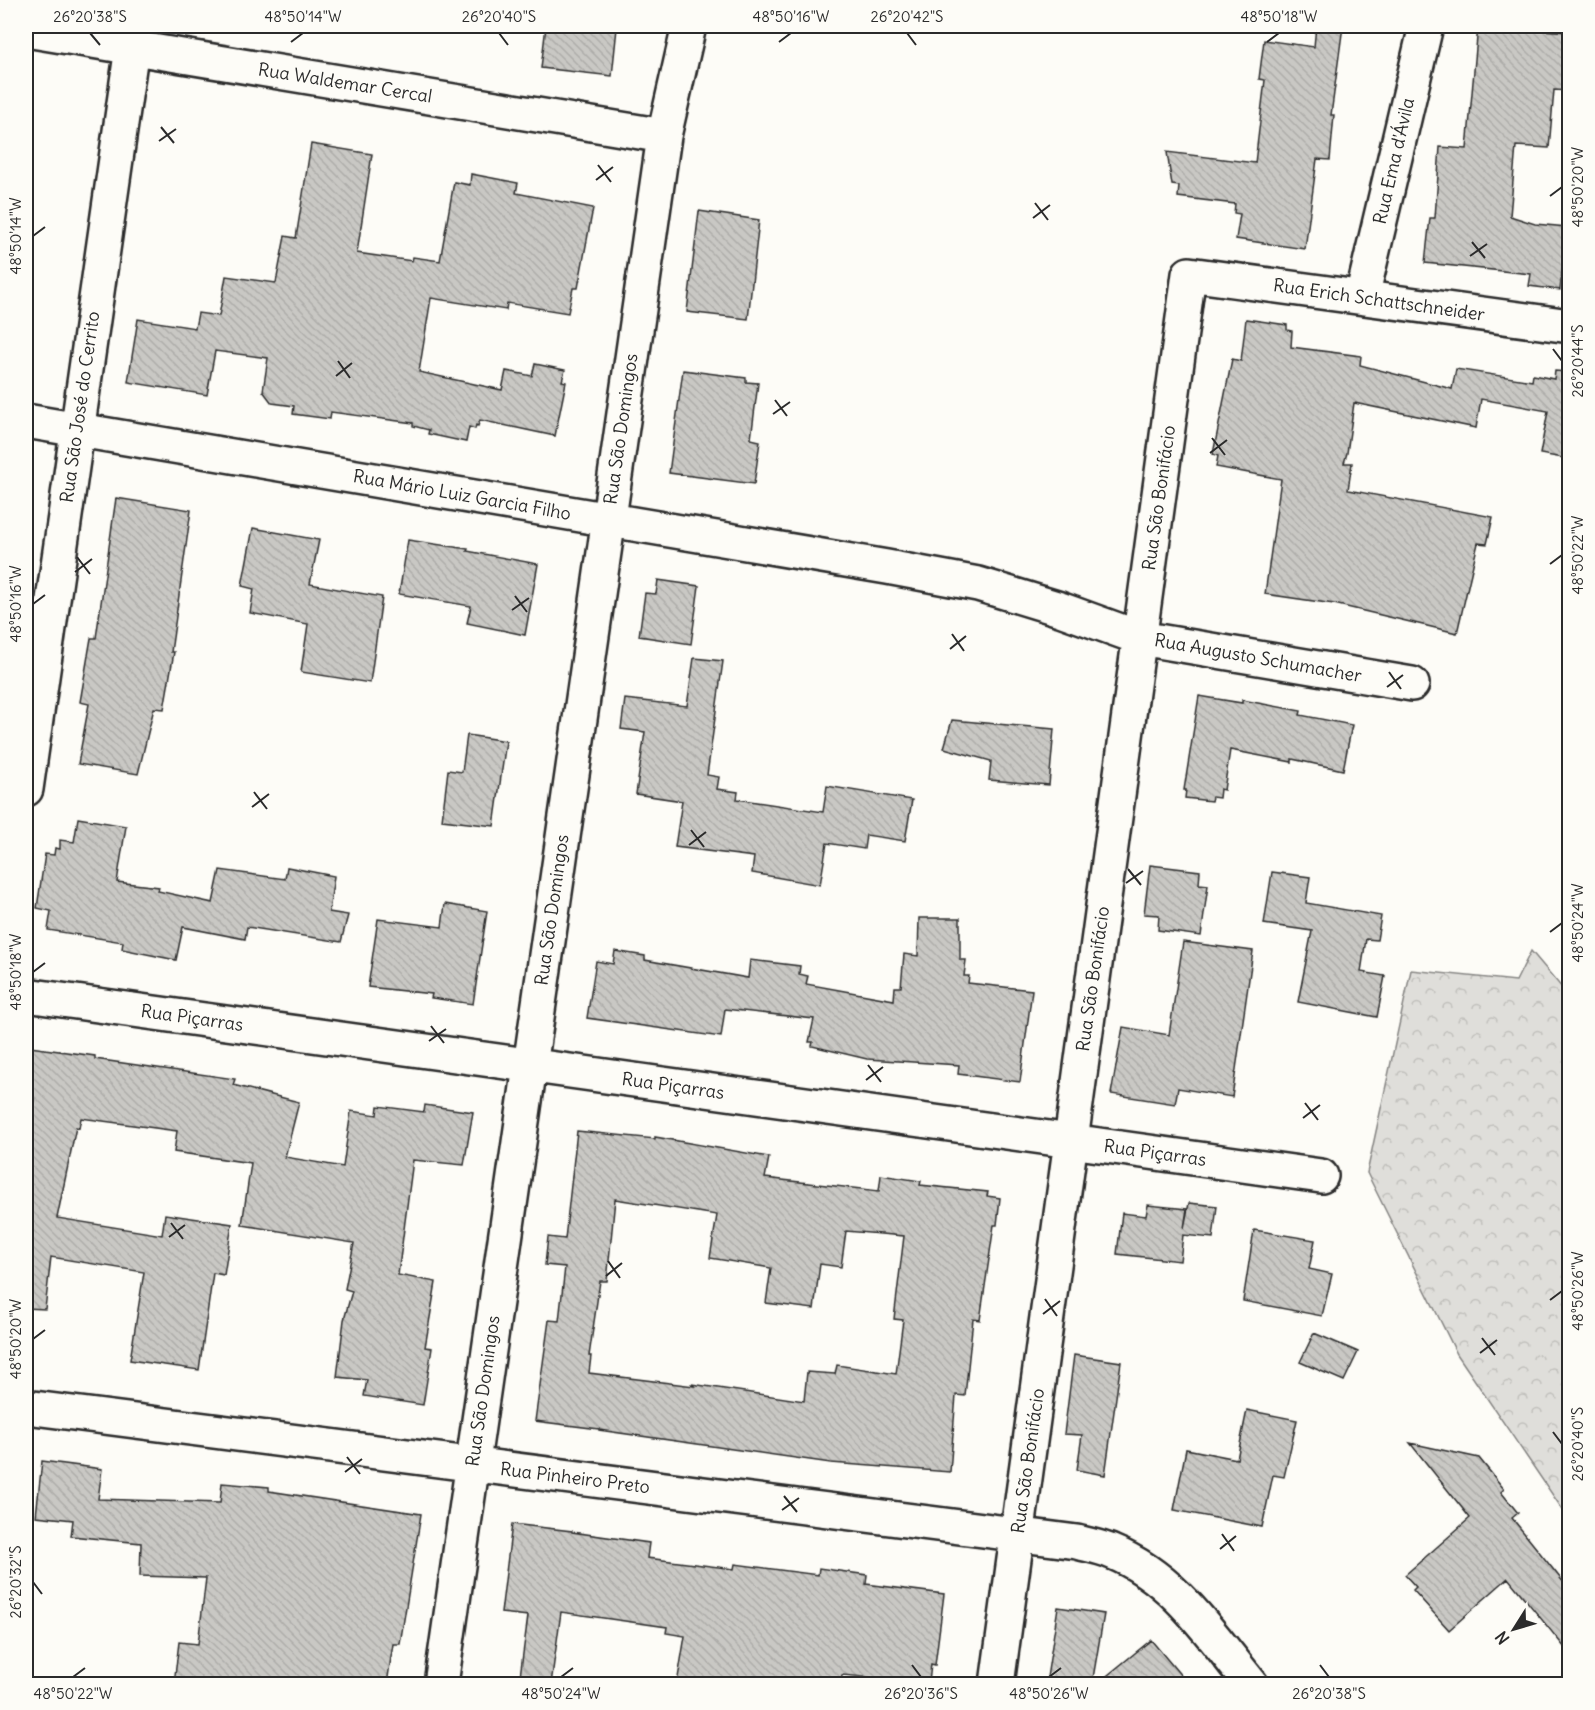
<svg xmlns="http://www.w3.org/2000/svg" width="1595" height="1710" viewBox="0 0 1595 1710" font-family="Delius,sans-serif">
<defs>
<pattern id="forest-crowns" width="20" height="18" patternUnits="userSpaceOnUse" patternTransform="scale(1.5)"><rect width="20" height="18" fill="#dfdeda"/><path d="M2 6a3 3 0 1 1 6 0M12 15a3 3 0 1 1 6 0" fill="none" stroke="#c0bfbb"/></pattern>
<pattern id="building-back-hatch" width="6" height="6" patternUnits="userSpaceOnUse" patternTransform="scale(1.5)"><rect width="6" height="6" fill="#c9c8c4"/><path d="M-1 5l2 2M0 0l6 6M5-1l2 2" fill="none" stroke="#adaca9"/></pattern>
</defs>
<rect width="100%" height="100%" fill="#fdfcf7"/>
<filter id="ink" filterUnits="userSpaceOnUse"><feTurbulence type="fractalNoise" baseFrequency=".0167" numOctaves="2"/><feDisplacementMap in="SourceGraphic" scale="12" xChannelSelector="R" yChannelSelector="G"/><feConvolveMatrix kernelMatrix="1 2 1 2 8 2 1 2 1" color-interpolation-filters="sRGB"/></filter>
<g filter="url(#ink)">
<!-- forest -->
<path fill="url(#forest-crowns)" stroke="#858482" stroke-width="1.5" d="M 1531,951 L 1569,996 L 1569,1519 L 1457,1354 L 1367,1173 L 1411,970 L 1516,981 Z"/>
<!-- building -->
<path fill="url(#building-back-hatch)" stroke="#2b2b2b" stroke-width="1.5" fill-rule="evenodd" d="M 546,26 L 596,26 L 617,28 L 612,76 L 541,68 Z
M 1316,26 L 1343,26 L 1331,115 L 1334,115 L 1330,160 L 1317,159 L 1305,249 L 1236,239 L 1240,214 L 1234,213 L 1235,204 L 1178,197 L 1179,186 L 1172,185 L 1167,152 L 1255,163 L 1265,80 L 1259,79 L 1264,40 L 1314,47 Z
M 1478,26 L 1569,32 L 1569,91 L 1554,90 L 1549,148 L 1516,146 L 1510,216 L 1535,224 L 1567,227 L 1560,290 L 1529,286 L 1531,274 L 1425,263 L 1430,218 L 1435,218 L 1440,147 L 1467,149 Z
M 311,144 L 372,154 L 357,253 L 412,261 L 413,257 L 440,261 L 454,182 L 470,185 L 471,174 L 518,183 L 516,193 L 593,208 L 578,288 L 573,288 L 568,313 L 507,303 L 506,310 L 431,298 L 419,372 L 502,390 L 506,371 L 532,376 L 535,364 L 565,370 L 562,381 L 566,382 L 555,436 L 480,420 L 478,426 L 476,425 L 475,429 L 469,427 L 466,442 L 428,434 L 429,430 L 413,426 L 413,423 L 331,412 L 330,419 L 293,414 L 294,406 L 272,403 L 263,391 L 268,358 L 215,351 L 207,395 L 128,382 L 138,319 L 195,328 L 198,313 L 219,316 L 226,276 L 276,283 L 285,236 L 296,238 Z
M 699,211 L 759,220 L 748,319 L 687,312 Z
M 1246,319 L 1287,325 L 1287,330 L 1292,331 L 1291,347 L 1361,356 L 1360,365 L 1452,389 L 1456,369 L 1532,381 L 1533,375 L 1554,379 L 1555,371 L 1569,372 L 1569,459 L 1540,454 L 1548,411 L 1481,399 L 1476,428 L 1354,403 L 1347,453 L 1344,463 L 1352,463 L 1348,490 L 1493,517 L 1487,544 L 1478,543 L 1457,633 L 1334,604 L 1265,594 L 1281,479 L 1216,467 L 1218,456 L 1213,454 L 1232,359 L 1241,361 Z
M 683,370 L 746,378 L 746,382 L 758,383 L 751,439 L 760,441 L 754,484 L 669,473 Z
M 116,498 L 191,510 L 171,652 L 174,652 L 164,709 L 154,708 L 138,774 L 78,764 L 89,704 L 80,702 L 91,638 L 96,638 Z
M 253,528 L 319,540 L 310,584 L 382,597 L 370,683 L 301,672 L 308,624 L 250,613 L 254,589 L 242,586 Z
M 408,540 L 468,549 L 467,551 L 538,564 L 525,635 L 467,623 L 471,606 L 399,594 Z
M 658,580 L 699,586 L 691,644 L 639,636 L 645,593 L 656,594 Z
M 694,658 L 723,661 L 707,775 L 719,777 L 717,789 L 738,792 L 737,799 L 823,812 L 827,786 L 912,800 L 905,841 L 866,835 L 864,849 L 827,843 L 820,885 L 752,873 L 754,857 L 675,847 L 682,801 L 636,794 L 645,732 L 621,729 L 625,699 L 687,706 Z
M 1199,696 L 1242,703 L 1242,700 L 1301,711 L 1300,715 L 1352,725 L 1343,770 L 1292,759 L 1292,762 L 1230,750 L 1224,790 L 1220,789 L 1219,798 L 1212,797 L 1211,801 L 1185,798 L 1186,790 L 1184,790 Z
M 952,720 L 1054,729 L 1049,785 L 989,780 L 991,761 L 944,748 Z
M 467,735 L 506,741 L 494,826 L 442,820 L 448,770 L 462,772 Z
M 78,818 L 126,826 L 117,882 L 159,887 L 158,891 L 213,903 L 220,870 L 285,879 L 287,867 L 334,876 L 329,912 L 348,915 L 341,942 L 247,927 L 245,939 L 183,927 L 176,960 L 122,949 L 123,942 L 48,930 L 51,911 L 37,908 L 45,854 L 54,855 L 55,848 L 60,849 L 60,840 L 74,842 Z
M 1150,865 L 1200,871 L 1199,884 L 1208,885 L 1201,936 L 1158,930 L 1159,915 L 1144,914 Z
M 1272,872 L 1310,877 L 1306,903 L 1381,916 L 1377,940 L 1366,939 L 1361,972 L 1385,976 L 1377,1017 L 1298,1002 L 1312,931 L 1264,924 Z
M 445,904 L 487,911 L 473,1004 L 431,998 L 432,994 L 368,987 L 378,919 L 442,927 Z
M 919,918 L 960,918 L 960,960 L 966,960 L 964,976 L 969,976 L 968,983 L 1032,990 L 1020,1082 L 958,1074 L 959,1065 L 867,1059 L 812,1046 L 813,1042 L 809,1042 L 814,1019 L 725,1009 L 721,1037 L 587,1018 L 596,961 L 613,964 L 615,951 L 645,956 L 645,960 L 748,978 L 750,960 L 800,966 L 799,974 L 808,976 L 806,984 L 894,1000 L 895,987 L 901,987 L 904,954 L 918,956 Z
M 1183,942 L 1253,951 L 1232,1097 L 1178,1088 L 1175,1104 L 1111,1094 L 1123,1027 L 1169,1035 Z
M 30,1047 L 95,1056 L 95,1059 L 235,1079 L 233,1085 L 299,1102 L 285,1157 L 343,1167 L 351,1111 L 377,1115 L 378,1106 L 424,1112 L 425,1105 L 473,1112 L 464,1165 L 413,1160 L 398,1275 L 436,1282 L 425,1347 L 432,1348 L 423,1405 L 364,1396 L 367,1380 L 337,1377 L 344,1320 L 352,1291 L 345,1289 L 354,1243 L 242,1225 L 251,1163 L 174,1152 L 177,1131 L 81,1118 L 79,1128 L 76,1127 L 57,1218 L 162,1235 L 165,1214 L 232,1224 L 224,1275 L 213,1273 L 199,1370 L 130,1360 L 144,1272 L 51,1257 L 45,1309 L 26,1308 L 26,1151 L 34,1099 L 26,1098 L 26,1081 Z
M 577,1131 L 655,1139 L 655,1137 L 769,1157 L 765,1178 L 879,1191 L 881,1175 L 921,1181 L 920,1185 L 988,1192 L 987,1196 L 1000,1198 L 997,1225 L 994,1225 L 980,1320 L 973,1319 L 965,1396 L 956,1395 L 950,1472 L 831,1463 L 599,1430 L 599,1429 L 535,1421 L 549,1320 L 559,1321 L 565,1267 L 545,1265 L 548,1237 L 565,1239 ZM 615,1199 L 717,1215 L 710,1258 L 771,1268 L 766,1303 L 814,1309 L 820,1264 L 841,1267 L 846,1231 L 904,1236 L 894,1319 L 903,1320 L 896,1374 L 837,1365 L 835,1374 L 807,1372 L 804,1401 L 692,1384 L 694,1386 L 589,1373 L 591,1356 L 589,1356 L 600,1281 L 607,1281 Z
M 1189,1203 L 1217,1206 L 1213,1238 L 1183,1235 L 1180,1261 L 1117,1254 L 1122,1213 L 1146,1216 L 1148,1205 L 1187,1209 L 1184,1228 Z
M 1254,1230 L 1315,1240 L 1309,1269 L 1332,1274 L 1322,1316 L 1243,1301 Z
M 1314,1333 L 1358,1352 L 1344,1381 L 1300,1362 Z
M 1074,1355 L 1121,1362 L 1105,1475 L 1077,1470 L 1082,1435 L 1064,1434 Z
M 1247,1410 L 1297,1420 L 1284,1477 L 1273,1475 L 1262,1527 L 1174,1510 L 1186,1449 L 1237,1459 Z
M 1410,1443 L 1479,1458 L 1504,1489 L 1501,1492 L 1518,1513 L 1512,1518 L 1569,1589 L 1569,1653 L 1508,1578 L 1449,1630 L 1413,1590 L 1416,1587 L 1405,1575 L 1470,1518 Z
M 42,1461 L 102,1469 L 98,1499 L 220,1503 L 222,1483 L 269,1487 L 269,1491 L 421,1514 L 400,1644 L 393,1644 L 387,1684 L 174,1684 L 179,1642 L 198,1644 L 206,1578 L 140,1576 L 141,1543 L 71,1536 L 73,1520 L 36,1516 Z
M 512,1524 L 572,1531 L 572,1532 L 649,1543 L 647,1558 L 734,1569 L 735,1564 L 818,1575 L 819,1568 L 867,1575 L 866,1584 L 944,1594 L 935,1665 L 931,1664 L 929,1683 L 842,1675 L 841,1684 L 677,1684 L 685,1636 L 666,1633 L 667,1627 L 561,1612 L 551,1684 L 519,1684 L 528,1616 L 501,1613 Z
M 1058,1607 L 1104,1614 L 1092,1684 L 1046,1684 Z
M 1151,1640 L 1188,1684 L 1097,1684 Z"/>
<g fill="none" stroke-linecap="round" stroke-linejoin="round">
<defs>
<path id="street" d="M 26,30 L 664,136
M 1362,297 L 1426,26
M 26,421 L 887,567 L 978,584 L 1060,609 L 1140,638 L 1412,684
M 26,789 L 135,26
M 26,995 L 1321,1176
M 26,1407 L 1077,1542 C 1088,1545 1101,1547 1112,1552 C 1174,1577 1211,1635 1251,1684
M 441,1684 L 664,136 L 689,26
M 997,1684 L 1189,274 L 1570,326"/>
</defs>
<!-- street casing -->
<use href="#street" stroke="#2b2b2b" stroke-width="38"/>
<!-- street -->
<use href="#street" stroke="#fdfcf7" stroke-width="33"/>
</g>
</g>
<!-- ticks -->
<path fill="none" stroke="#2b2b2b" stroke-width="2" d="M 90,33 L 100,45M 499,33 L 508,45M 907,33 L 916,45M 291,42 L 303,33M 779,42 L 791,33M 1267,42 L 1279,33M 161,127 L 174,143M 159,141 L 176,129M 598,165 L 611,182M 596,180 L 613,167M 1550,196 L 1562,187M 1035,203 L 1048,220M 1033,218 L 1050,205M 33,236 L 45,227M 1472,242 L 1485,258M 1470,256 L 1487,244M 1553,349 L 1562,361M 338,361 L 350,378M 336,376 L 352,363M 775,400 L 787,416M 773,414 L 790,402M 1212,438 L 1225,455M 1210,453 L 1227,440M 77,557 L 90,574M 1550,564 L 1562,555M 75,572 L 92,559M 515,596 L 527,612M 33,604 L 45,595M 512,610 L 529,598M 952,634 L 964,651M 950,649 L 966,636M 1389,672 L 1401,689M 1387,687 L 1403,675M 254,792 L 267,809M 252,807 L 269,794M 691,830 L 704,847M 689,845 L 706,832M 1128,869 L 1141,885M 1126,883 L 1143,871M 1550,932 L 1562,923M 33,972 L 45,963M 431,1026 L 444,1043M 429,1041 L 446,1029M 868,1065 L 881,1082M 866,1080 L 883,1067M 1305,1103 L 1318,1120M 1303,1118 L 1320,1105M 171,1223 L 183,1239M 169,1237 L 185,1225M 608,1261 L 620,1278M 606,1276 L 622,1263M 1045,1299 L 1057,1316M 1550,1300 L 1562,1291M 1043,1314 L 1060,1301M 1482,1338 L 1495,1355M 33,1339 L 45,1330M 1480,1353 L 1497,1340M 1553,1432 L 1562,1444M 347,1457 L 360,1474M 345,1472 L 362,1459M 784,1496 L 797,1512M 782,1510 L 799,1498M 1222,1534 L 1234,1551M 1220,1549 L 1236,1536M 33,1582 L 42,1594M 912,1665 L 921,1677M 1320,1665 L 1329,1677M 73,1677 L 85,1668M 561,1677 L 573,1668M 1049,1677 L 1061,1668"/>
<g text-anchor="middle" stroke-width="5" stroke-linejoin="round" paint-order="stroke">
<!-- street labels -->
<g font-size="18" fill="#2b2b2b" stroke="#fdfcf7">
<text transform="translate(345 83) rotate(9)" y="6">Rua Waldemar Cercal</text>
<text transform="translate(1394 161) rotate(-77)" y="6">Rua Ema d'Ávila</text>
<text transform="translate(1379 300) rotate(8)" y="6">Rua Erich Schattschneider</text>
<text transform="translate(80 407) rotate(-82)" y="6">Rua São José do Cerrito</text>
<text transform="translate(621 429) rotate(-82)" y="6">Rua São Domingos</text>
<text transform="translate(462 495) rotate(10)" y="6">Rua Mário Luiz Garcia Filho</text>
<text transform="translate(1159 498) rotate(-82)" y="6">Rua São Bonifácio</text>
<text transform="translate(1258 658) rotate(10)" y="6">Rua Augusto Schumacher</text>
<text transform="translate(552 910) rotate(-82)" y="6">Rua São Domingos</text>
<text transform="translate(1093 979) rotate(-82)" y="6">Rua São Bonifácio</text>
<text transform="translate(192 1018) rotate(8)" y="6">Rua Piçarras</text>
<text transform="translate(673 1086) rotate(8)" y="6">Rua Piçarras</text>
<text transform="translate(1155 1153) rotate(8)" y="6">Rua Piçarras</text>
<text transform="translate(483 1391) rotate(-82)" y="6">Rua São Domingos</text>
<text transform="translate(1028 1461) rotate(-82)" y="6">Rua São Bonifácio</text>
<text transform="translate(575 1478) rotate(7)" y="6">Rua Pinheiro Preto</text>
</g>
</g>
<!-- margin -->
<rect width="1595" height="1710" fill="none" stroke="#fdfcf7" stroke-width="66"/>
<!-- north arrow -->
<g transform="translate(1514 1629) rotate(233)" stroke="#fdfcf7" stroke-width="4.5" paint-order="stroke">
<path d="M0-4.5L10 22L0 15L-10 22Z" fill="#2b2b2b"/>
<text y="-9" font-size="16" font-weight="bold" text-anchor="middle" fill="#2b2b2b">N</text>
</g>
<rect x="33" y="33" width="1529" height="1644" fill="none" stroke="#2b2b2b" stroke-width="2"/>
<g font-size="15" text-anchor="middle" fill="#2b2b2b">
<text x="90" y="22">26°20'38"S</text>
<text x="303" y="22">48°50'14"W</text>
<text x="499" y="22">26°20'40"S</text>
<text x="791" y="22">48°50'16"W</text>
<text x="907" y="22">26°20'42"S</text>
<text x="1279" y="22">48°50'18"W</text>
<text transform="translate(1578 187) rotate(-90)" y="5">48°50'20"W</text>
<text transform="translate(16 236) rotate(-90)" y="5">48°50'14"W</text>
<text transform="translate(1578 361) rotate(-90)" y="5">26°20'44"S</text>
<text transform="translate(1578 555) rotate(-90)" y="5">48°50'22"W</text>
<text transform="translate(16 604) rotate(-90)" y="5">48°50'16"W</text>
<text transform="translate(1578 923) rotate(-90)" y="5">48°50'24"W</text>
<text transform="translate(16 972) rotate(-90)" y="5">48°50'18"W</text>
<text transform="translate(1578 1291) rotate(-90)" y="5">48°50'26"W</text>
<text transform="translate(16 1339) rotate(-90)" y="5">48°50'20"W</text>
<text transform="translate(1578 1444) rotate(-90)" y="5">26°20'40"S</text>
<text transform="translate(16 1582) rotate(-90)" y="5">26°20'32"S</text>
<text x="73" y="1699">48°50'22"W</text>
<text x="561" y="1699">48°50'24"W</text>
<text x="921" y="1699">26°20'36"S</text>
<text x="1049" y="1699">48°50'26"W</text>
<text x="1329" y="1699">26°20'38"S</text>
</g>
</svg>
